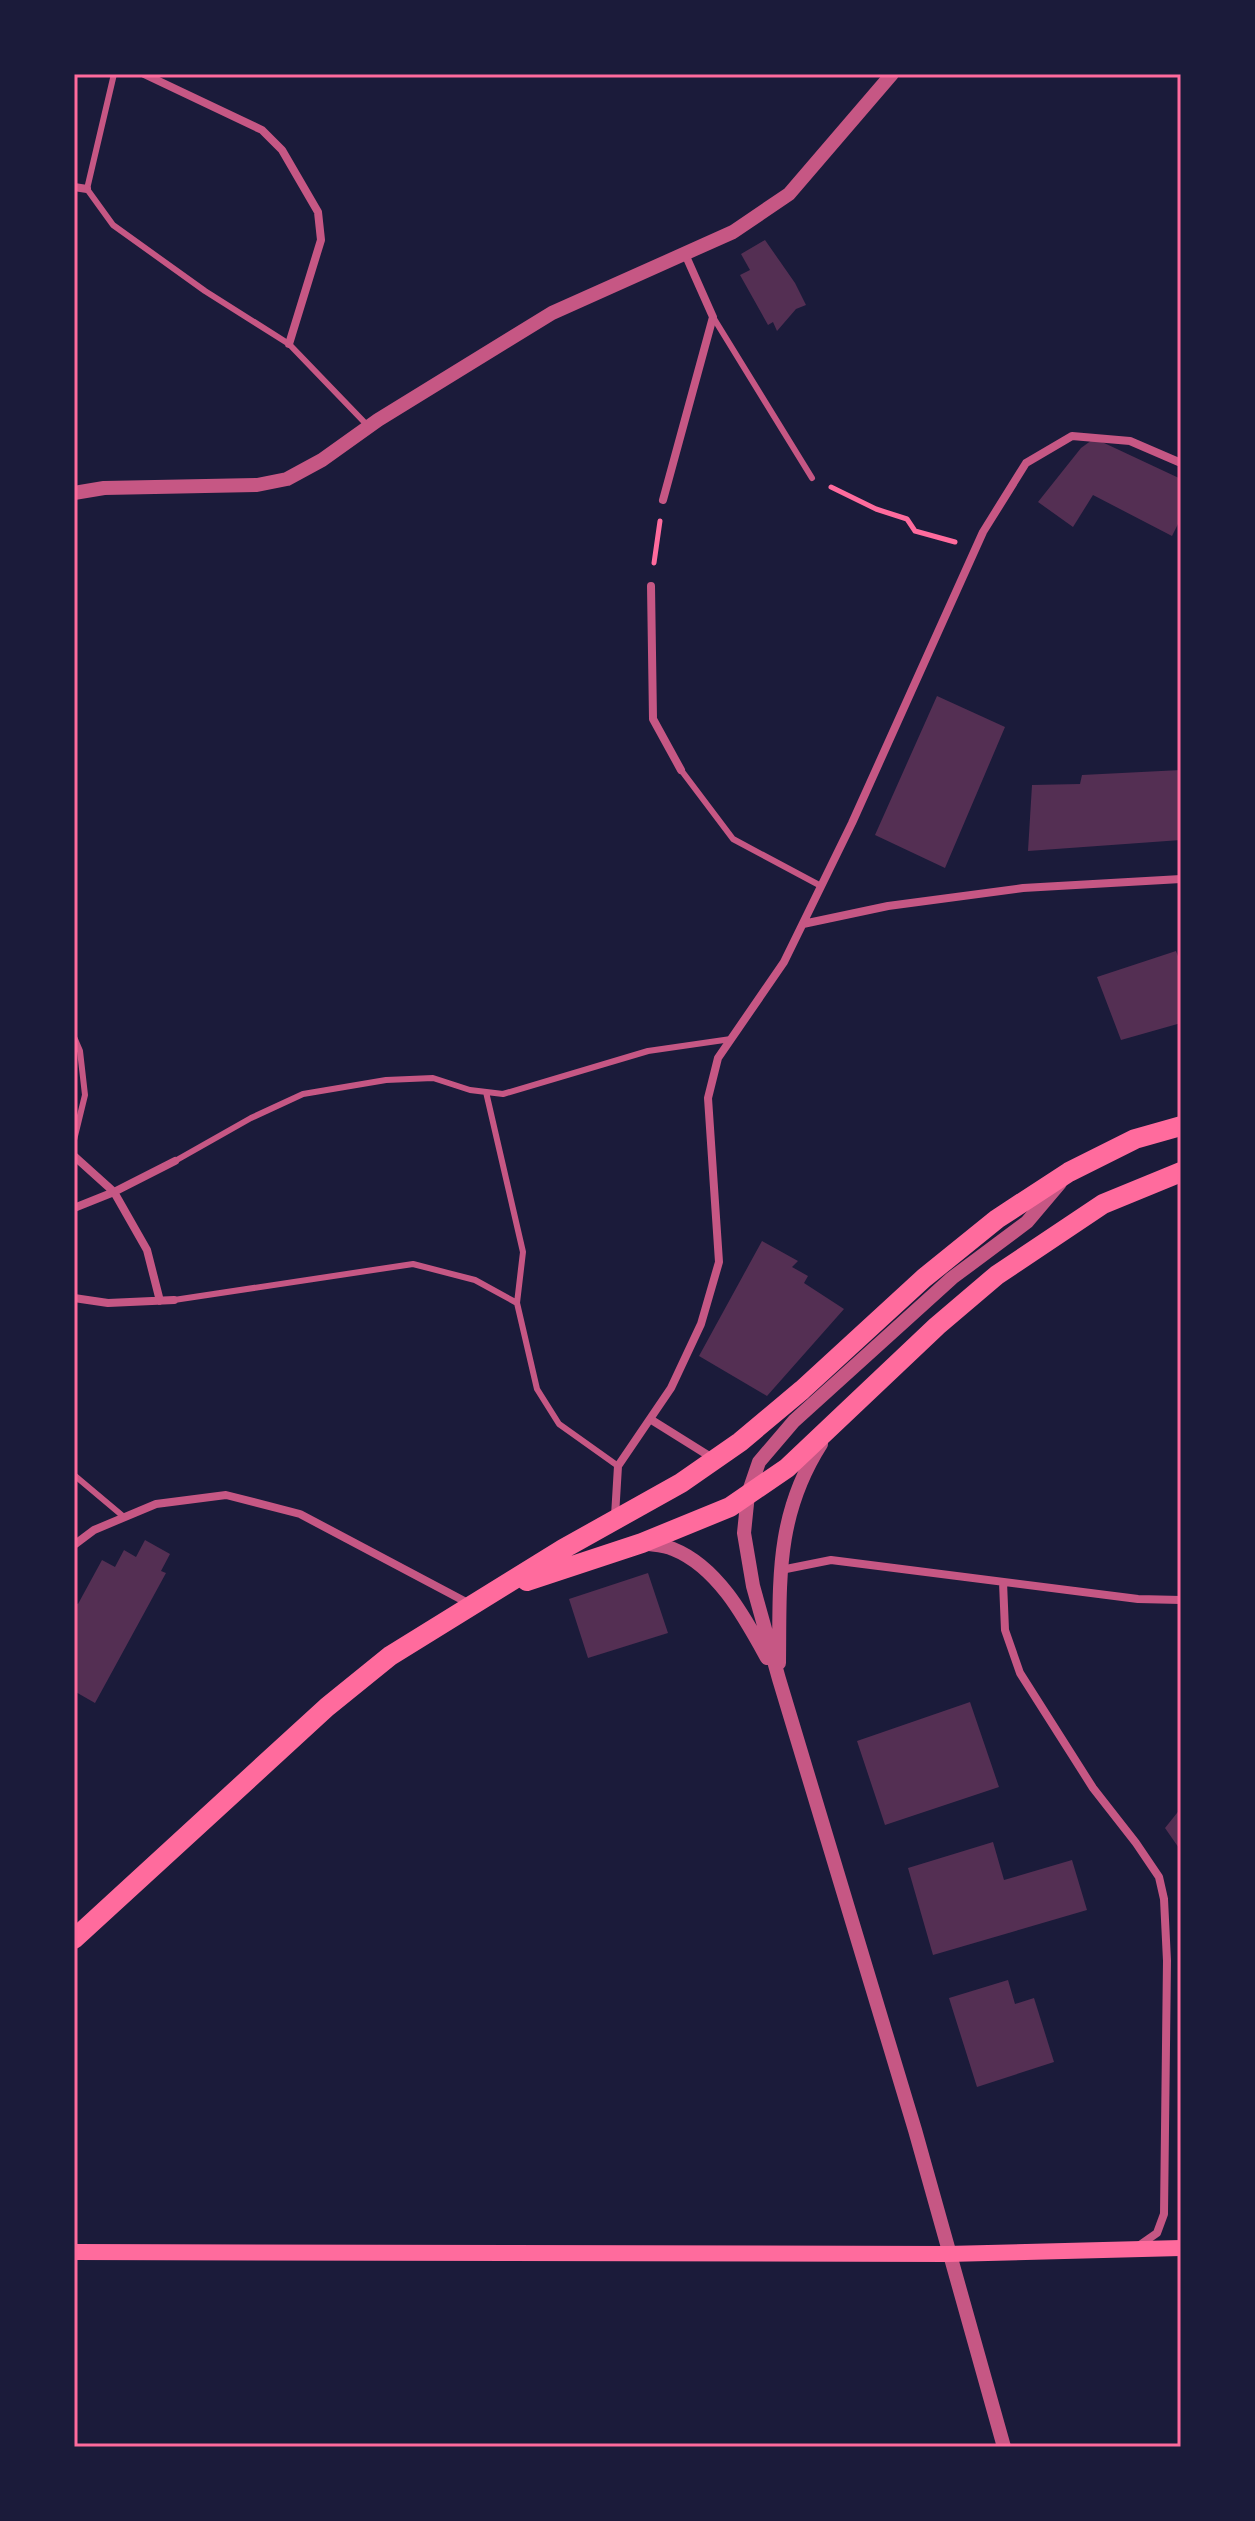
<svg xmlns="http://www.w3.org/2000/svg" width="1255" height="2521" viewBox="0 0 1255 2521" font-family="'Noto Sans',sans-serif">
<rect width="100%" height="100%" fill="#1b1b3a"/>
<!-- building -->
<path fill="#542f53" d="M 765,240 L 795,283 L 806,305 L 796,309 L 777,331 L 773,322 L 768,325 L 740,275 L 750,270 L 741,254 Z
M 1092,440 L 1102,442 L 1181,479 L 1181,518 L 1172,536 L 1093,495 L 1073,527 L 1038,502 L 1081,448 Z
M 937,696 L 1005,727 L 945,868 L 875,835 Z
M 1181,770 L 1181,840 L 1028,851 L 1032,785 L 1080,784 L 1082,775 Z
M 1176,951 L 1181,964 L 1181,1023 L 1121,1040 L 1097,977 Z
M 762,1241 L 798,1261 L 792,1267 L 808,1276 L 804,1283 L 844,1309 L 767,1396 L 699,1356 Z
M 145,1540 L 170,1554 L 161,1571 L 166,1573 L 95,1703 L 74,1691 L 74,1602 L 78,1604 L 102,1560 L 115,1567 L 124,1550 L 136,1557 Z
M 648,1573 L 668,1633 L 588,1658 L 569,1599 Z
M 970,1702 L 999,1787 L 885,1825 L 857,1741 Z
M 1181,1808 L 1181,1851 L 1165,1828 Z
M 993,1842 L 1004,1880 L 1072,1860 L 1087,1910 L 933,1955 L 908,1868 Z
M 1008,1980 L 1015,2004 L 1034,1998 L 1054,2062 L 977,2087 L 949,1998 Z"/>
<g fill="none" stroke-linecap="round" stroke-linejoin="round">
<!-- path -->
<path stroke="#ff6b9d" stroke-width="5" d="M 831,487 L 876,509 L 907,519 L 915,531 L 955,542
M 654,563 L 660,521"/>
<!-- service -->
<path stroke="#c65784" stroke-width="6" d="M 114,74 L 87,189 L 113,225 L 205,291 L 289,344 L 368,426
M 713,317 L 812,478
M 681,770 L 733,839 L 821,886
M 74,1037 L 80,1051 L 85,1095 L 74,1140
M 486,1092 L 523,1252 L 517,1303
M 175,1161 L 251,1118 L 303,1094 L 386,1080 L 433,1078 L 470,1090 L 503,1094 L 648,1051 L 731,1039
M 174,1300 L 413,1264 L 475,1280 L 517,1303 L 537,1389 L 559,1424 L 618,1466
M 74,1475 L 124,1517"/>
<!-- minor -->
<path stroke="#c65784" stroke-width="8" d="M 144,74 L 262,130 L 282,150 L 318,212 L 321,240 L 289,344
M 74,187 L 87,189
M 663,500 L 713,317 L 685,254
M 651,586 L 653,719 L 681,770
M 803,924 L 888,906 L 1023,888 L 1181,879
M 74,1156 L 114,1192 L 175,1161
M 74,1208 L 114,1192 L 147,1250 L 160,1301
M 74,1298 L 108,1303 L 174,1300
M 650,1419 L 714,1459
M 615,1516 L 618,1466 L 671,1388 L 701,1324 L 719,1262 L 708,1098 L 718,1058 L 784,962 L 852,823 L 983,532 L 1026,463 L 1072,436 L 1130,441 L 1181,463
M 74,1545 L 94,1530 L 156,1504 L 226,1495 L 300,1514 L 468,1603
M 781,1570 L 831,1560 L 1138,1599 L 1181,1600
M 1003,1582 L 1005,1630 L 1020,1673 L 1093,1788 L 1136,1843 L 1159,1877 L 1164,1899 L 1167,1961 L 1164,2214 L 1157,2233 L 1137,2247"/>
<!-- tertiary -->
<path stroke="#c65784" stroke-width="14" d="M 74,493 L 104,488 L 257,485 L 287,479 L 322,460 L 378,420 L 552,313 L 733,232 L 789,194 L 892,74
M 642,1543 C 652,1545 664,1545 673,1549 C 718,1567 745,1618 767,1658
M 779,1663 C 780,1581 775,1516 821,1444
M 1004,2447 L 915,2130 L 779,1679 L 753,1586 L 744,1533 L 748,1494 L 759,1462 L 794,1421 L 952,1278 L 1027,1222 L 1060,1183"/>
<!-- secondary -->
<path stroke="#ff6b9d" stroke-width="16" d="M 74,2252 L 948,2254 L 1181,2248"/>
<!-- primary -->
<path stroke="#ff6b9d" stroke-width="20" d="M 527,1581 L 642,1543 L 730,1507 L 787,1468 L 937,1326 L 997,1275 L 1103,1204 L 1181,1172
M 74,1939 L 327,1707 L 390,1656 L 563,1549 L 681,1483 L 740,1442 L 802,1390 L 924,1278 L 997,1219 L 1069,1172 L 1135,1139 L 1181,1126"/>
</g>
<!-- border -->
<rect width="1255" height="2521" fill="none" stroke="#1b1b3a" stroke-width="152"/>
<rect x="76" y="76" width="1103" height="2369" fill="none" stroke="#ff6b9d" stroke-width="3"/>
</svg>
